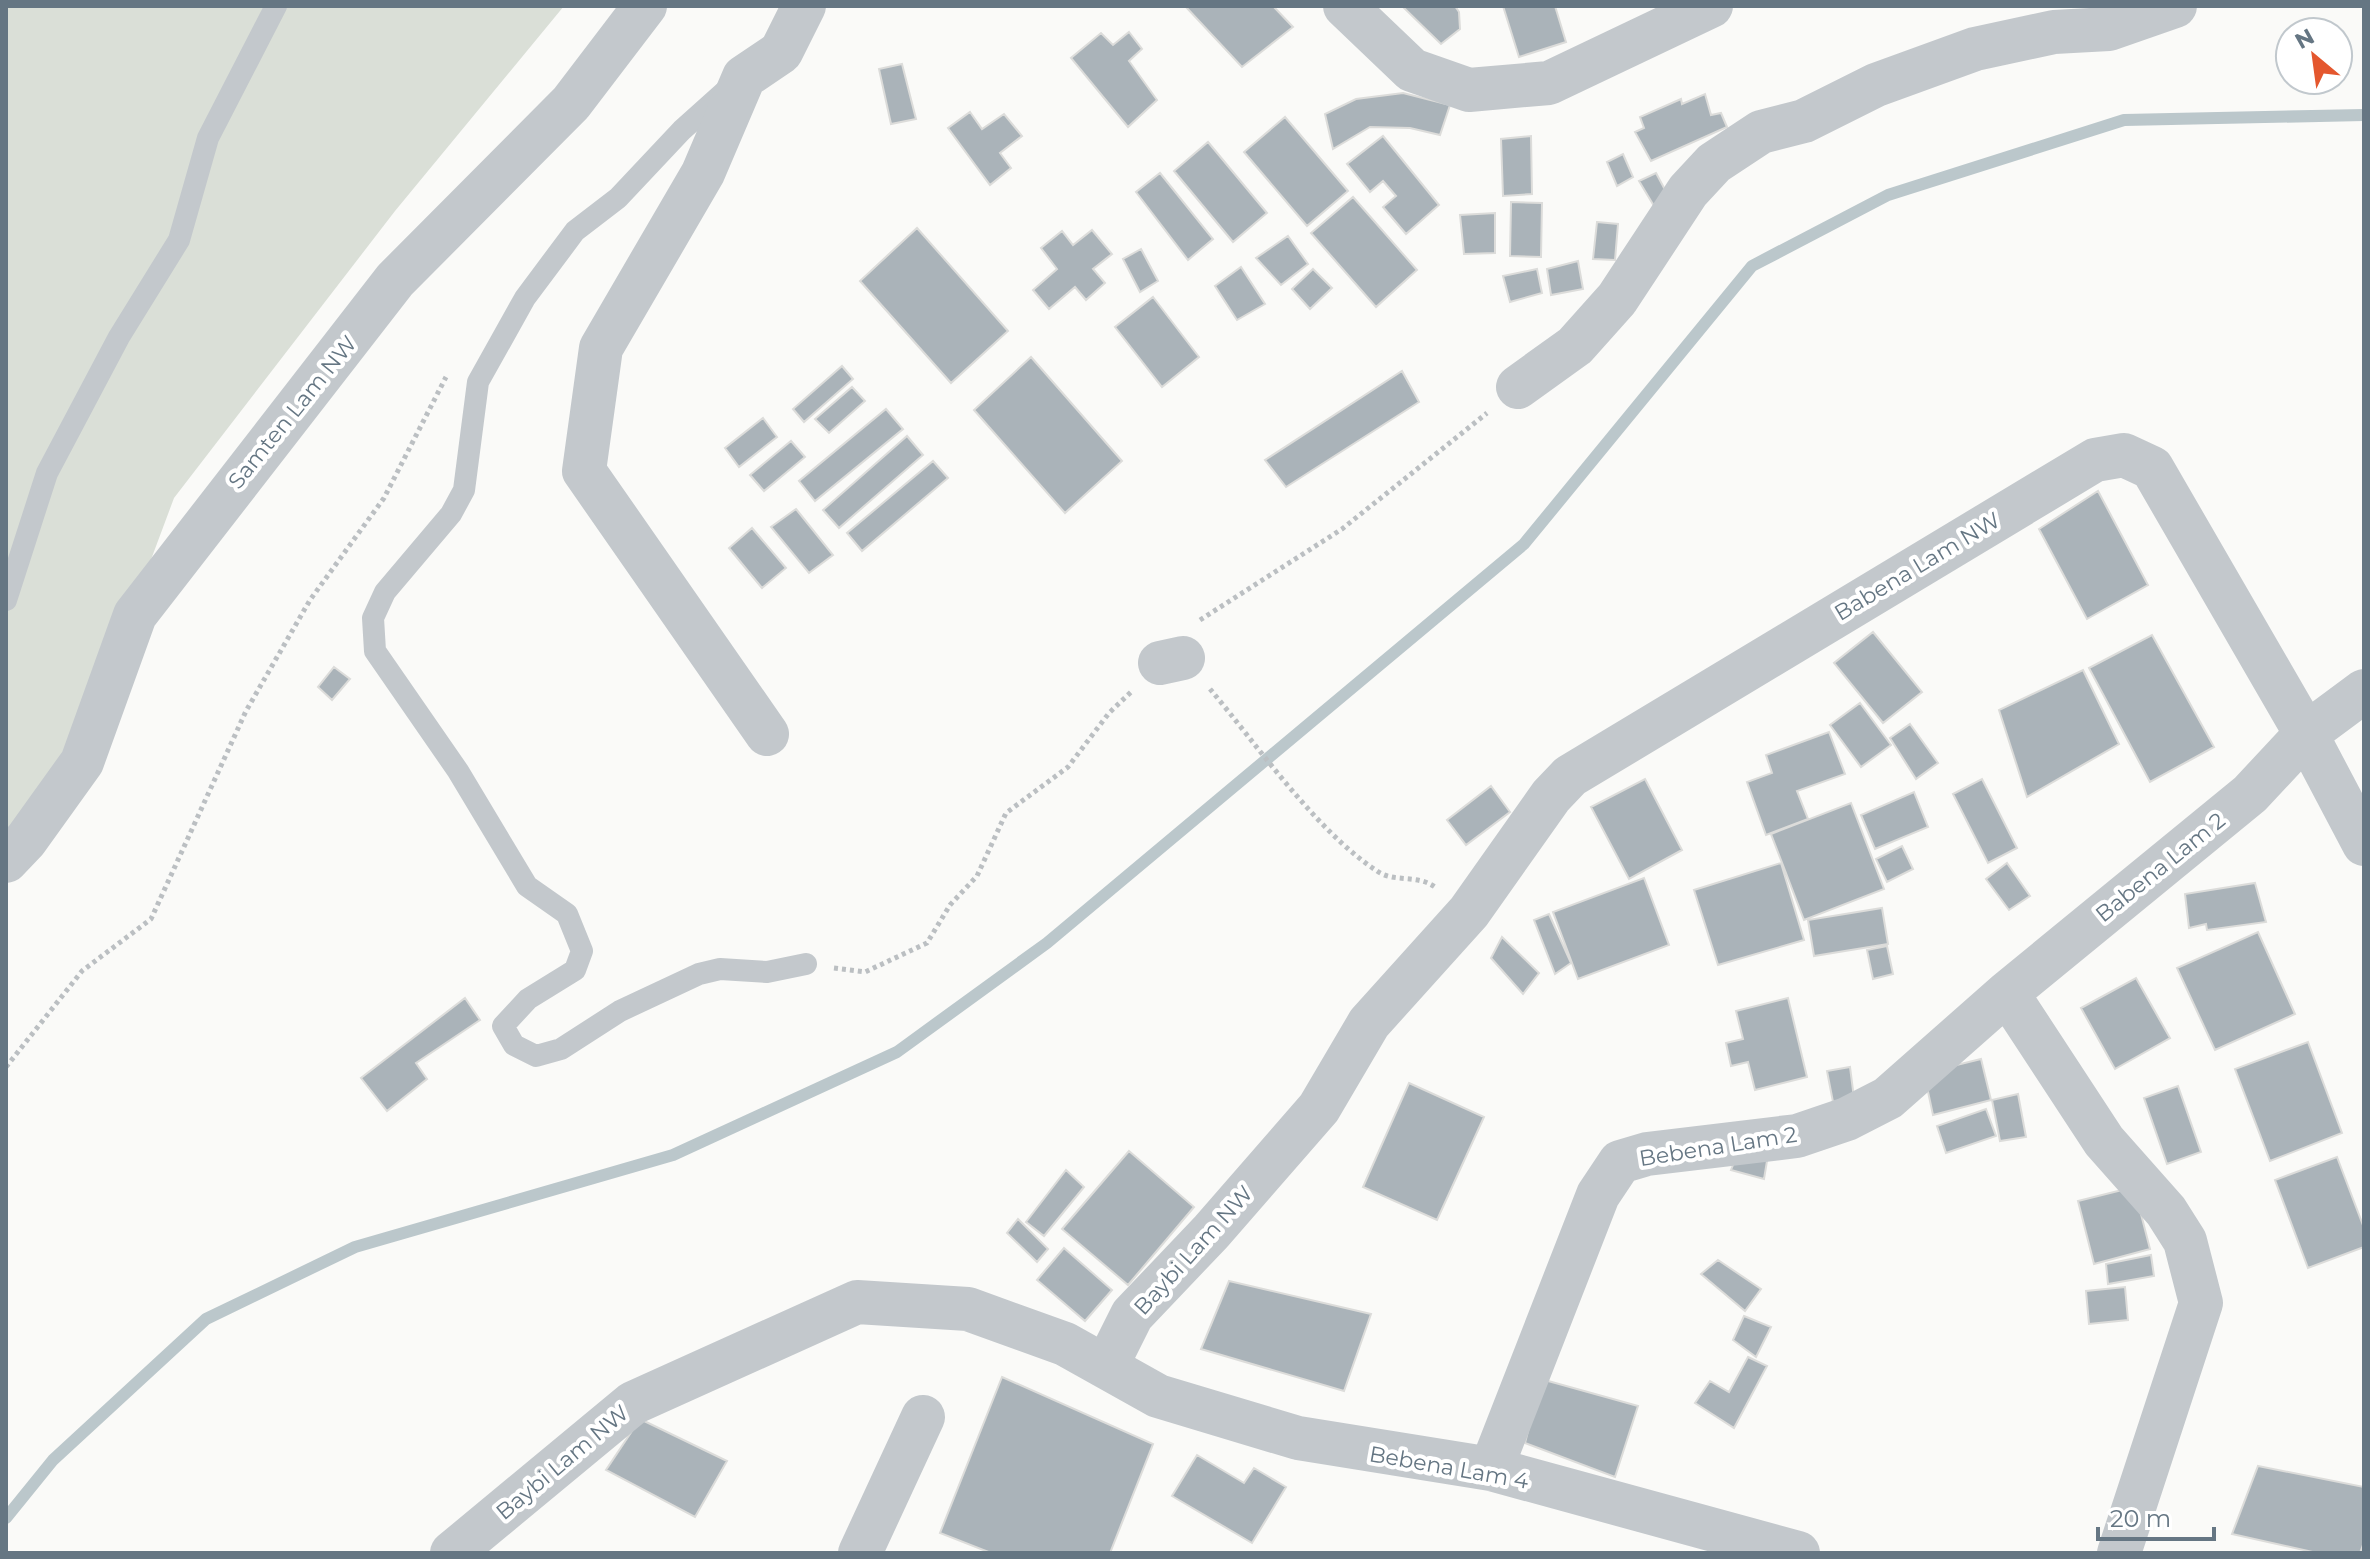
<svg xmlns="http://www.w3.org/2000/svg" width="2370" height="1559" viewBox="0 0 2370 1559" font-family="Montserrat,sans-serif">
<rect width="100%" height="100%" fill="#fafaf8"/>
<!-- grass -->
<path fill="#dadfd7" d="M 6,6 L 564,6 L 395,211 L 174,498 L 90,723 L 6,835 Z"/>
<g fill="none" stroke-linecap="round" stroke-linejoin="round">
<!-- stream -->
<path stroke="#bbc7cb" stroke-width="12" d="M 6,1518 L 53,1460 L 206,1319 L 355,1247 L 673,1155 L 897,1052 L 1047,943 L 1524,544 L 1752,266 L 1888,195 L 2124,120 L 2364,115"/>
</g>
<!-- building -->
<path fill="#aab3b9" stroke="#dcdcda" stroke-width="2" d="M 1185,6 L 1273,6 L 1293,27 L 1242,67 Z
M 1402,6 L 1455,6 L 1459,12 L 1460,29 L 1441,44 Z
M 1503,6 L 1555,6 L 1566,42 L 1519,57 Z
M 1129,32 L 1142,49 L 1129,61 L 1157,100 L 1128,127 L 1071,58 L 1101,33 L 1113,45 Z
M 902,64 L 916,119 L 891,124 L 879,69 Z
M 1403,93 L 1450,105 L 1440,135 L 1410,128 L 1370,127 L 1333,149 L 1325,114 L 1356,99 Z
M 1705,94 L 1711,115 L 1721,113 L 1727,127 L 1651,161 L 1635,132 L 1644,128 L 1640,117 L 1681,99 L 1682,104 Z
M 970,112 L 982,129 L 1004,114 L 1022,136 L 1000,153 L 1011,168 L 990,185 L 948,128 Z
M 1285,117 L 1348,191 L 1307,226 L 1244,152 Z
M 1383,136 L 1439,205 L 1406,234 L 1383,207 L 1396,196 L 1383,181 L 1370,192 L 1347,164 Z
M 1531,136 L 1532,194 L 1503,196 L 1501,139 Z
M 1208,142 L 1267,213 L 1233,242 L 1174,171 Z
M 1623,154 L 1633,177 L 1617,186 L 1607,162 Z
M 1160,173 L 1213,239 L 1188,260 L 1136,192 Z
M 1656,173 L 1670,199 L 1654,206 L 1639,181 Z
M 1353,197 L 1417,270 L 1376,307 L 1311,233 Z
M 1511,202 L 1542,203 L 1541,257 L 1510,256 Z
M 1495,213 L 1495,253 L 1464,254 L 1460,215 Z
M 1597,222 L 1618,224 L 1615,260 L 1593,259 Z
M 917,228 L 1008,331 L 951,383 L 860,281 Z
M 1092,230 L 1112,254 L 1093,269 L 1105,283 L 1086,300 L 1075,287 L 1049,309 L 1033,290 L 1057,269 L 1041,248 L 1062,231 L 1073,245 Z
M 1288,236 L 1308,264 L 1281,285 L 1256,258 Z
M 1141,249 L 1158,281 L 1140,292 L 1123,259 Z
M 1578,261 L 1583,289 L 1551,295 L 1547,269 Z
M 1241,267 L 1265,304 L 1237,320 L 1215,286 Z
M 1313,269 L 1332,288 L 1310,309 L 1292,289 Z
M 1537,269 L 1542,293 L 1510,302 L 1503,276 Z
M 1153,297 L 1199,357 L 1162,387 L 1115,327 Z
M 1031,357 L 1122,461 L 1065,513 L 974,410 Z
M 842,366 L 853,379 L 804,422 L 793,409 Z
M 1402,371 L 1419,402 L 1286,487 L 1265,460 Z
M 852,387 L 865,401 L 829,433 L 815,419 Z
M 886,409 L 903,429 L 815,501 L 799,481 Z
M 763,418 L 777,437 L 739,467 L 725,448 Z
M 907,436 L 923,455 L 839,528 L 823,510 Z
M 791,441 L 805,457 L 764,491 L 750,475 Z
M 933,461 L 948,478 L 862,551 L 847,533 Z
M 2098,491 L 2148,585 L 2087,619 L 2039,529 Z
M 796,509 L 833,555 L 809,573 L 771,527 Z
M 752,528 L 786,568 L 762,588 L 729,548 Z
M 1873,632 L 1922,692 L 1883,723 L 1834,663 Z
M 2152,635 L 2214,747 L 2150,782 L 2089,668 Z
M 334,667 L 350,679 L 332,700 L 318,687 Z
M 2083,670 L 2119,744 L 2027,797 L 1999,710 Z
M 1860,703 L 1891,745 L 1861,767 L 1830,725 Z
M 1910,724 L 1938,763 L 1916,779 L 1890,738 Z
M 1829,732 L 1845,774 L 1797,791 L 1808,819 L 1766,835 L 1747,782 L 1772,773 L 1766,755 Z
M 1645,779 L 1682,850 L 1629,879 L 1591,807 Z
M 1982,779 L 2017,848 L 1988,863 L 1953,794 Z
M 1491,786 L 1510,812 L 1466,845 L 1447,820 Z
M 1914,792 L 1928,827 L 1875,849 L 1861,815 Z
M 1851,803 L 1884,889 L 1804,920 L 1771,834 Z
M 1902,846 L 1913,869 L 1887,882 L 1876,859 Z
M 1781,863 L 1804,940 L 1718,965 L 1694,890 Z
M 2007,863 L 2030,896 L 2009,910 L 1986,879 Z
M 1644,878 L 1669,945 L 1578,979 L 1553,912 Z
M 2255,883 L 2266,922 L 2207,930 L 2206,924 L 2189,928 L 2185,894 Z
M 1882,908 L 1888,944 L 1814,956 L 1808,920 Z
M 1549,914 L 1571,963 L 1555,974 L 1534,920 Z
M 2258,932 L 2295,1014 L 2215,1050 L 2177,968 Z
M 1502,937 L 1539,973 L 1523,994 L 1491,958 Z
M 1887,946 L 1893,974 L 1873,979 L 1867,950 Z
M 2136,978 L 2170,1038 L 2115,1069 L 2081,1008 Z
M 465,998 L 480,1020 L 416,1063 L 427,1079 L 387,1111 L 361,1078 Z
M 1788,998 L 1807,1077 L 1755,1090 L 1748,1062 L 1731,1066 L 1726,1043 L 1743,1039 L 1736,1011 Z
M 2308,1042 L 2342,1133 L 2270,1161 L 2235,1069 Z
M 1981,1059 L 1991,1100 L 1933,1115 L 1924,1073 Z
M 1850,1067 L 1854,1098 L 1833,1102 L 1827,1071 Z
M 1409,1083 L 1484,1117 L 1437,1220 L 1363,1187 Z
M 2178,1086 L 2201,1152 L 2167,1164 L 2144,1098 Z
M 2018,1094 L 2026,1137 L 2000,1141 L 1992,1100 Z
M 1986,1109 L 1996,1136 L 1946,1153 L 1937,1126 Z
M 1739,1150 L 1768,1155 L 1764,1179 L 1731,1170 Z
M 1129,1151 L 1194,1207 L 1128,1285 L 1062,1229 Z
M 2337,1157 L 2364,1228 L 2364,1247 L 2308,1268 L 2275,1180 Z
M 1066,1170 L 1084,1187 L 1044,1236 L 1026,1222 Z
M 2134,1187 L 2150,1249 L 2094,1264 L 2078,1201 Z
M 1018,1219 L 1048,1249 L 1037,1262 L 1007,1233 Z
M 1064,1248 L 1112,1290 L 1085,1321 L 1037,1280 Z
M 2151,1255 L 2154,1276 L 2108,1284 L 2106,1264 Z
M 1718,1260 L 1761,1289 L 1745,1311 L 1701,1274 Z
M 1229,1281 L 1371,1314 L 1344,1391 L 1201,1349 Z
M 2125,1287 L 2128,1320 L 2089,1324 L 2086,1291 Z
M 1744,1316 L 1771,1327 L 1756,1357 L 1733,1340 Z
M 1748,1357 L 1767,1366 L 1734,1428 L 1695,1403 L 1710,1381 L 1729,1392 Z
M 1002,1377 L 1153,1444 L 1110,1553 L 991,1553 L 940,1533 Z
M 1541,1379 L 1638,1406 L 1615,1477 L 1525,1443 Z
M 640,1419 L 727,1461 L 695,1517 L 606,1470 Z
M 1197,1455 L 1244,1483 L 1254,1468 L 1286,1487 L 1252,1543 L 1172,1496 Z
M 2258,1466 L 2364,1487 L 2364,1542 L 2360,1553 L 2317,1553 L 2232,1534 Z"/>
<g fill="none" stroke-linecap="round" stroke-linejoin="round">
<!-- path -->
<path stroke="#bbbfc2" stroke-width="5" stroke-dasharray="4 4" stroke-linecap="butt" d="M 1200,620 L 1342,529 L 1487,413
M 1210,689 C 1258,746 1316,831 1377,871 C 1394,883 1417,874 1435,887
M 834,968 L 865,972 L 927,943 L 950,905 L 977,876 L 1006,813 L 1068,767 L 1109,713 L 1131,692
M 6,1067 L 82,971 L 151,919 L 246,711 L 310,600 L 384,498 L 446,377"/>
<!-- service -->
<path stroke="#c3c8cc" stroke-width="22" d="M 730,87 L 682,130 L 618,198 L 575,231 L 525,298 L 478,382 L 464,490 L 451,514 L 385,592 L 373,618 L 375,651 L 458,771 L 527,886 L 567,914 L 582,951 L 575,970 L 528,999 L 503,1026 L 514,1045 L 536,1056 L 561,1049 L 620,1011 L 699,974 L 720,969 L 767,972 L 806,964
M 6,600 L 47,473 L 119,337 L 179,240 L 208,138 L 276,6"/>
<!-- minor -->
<path stroke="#c3c8cc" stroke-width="44" d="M 1345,6 L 1412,70 L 1469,90 L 1549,83 L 1711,6
M 1518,387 L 1575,346 L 1617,299 L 1688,191 L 1714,163 L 1761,132 L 1804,121 L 1876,85 L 1975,49 L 2054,32 L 2109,29 L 2175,6
M 1160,663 L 1183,658
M 767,734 L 584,471 L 601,348 L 703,173 L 744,77 L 781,52 L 804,6
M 6,861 L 26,840 L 82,762 L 135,615 L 395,280 L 571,103 L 645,6
M 2007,993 L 2104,1141 L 2166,1211 L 2185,1241 L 2201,1303 L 2119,1553
M 1107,1365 L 1132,1315 L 1211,1232 L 1319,1108 L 1369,1023 L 1469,912 L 1551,796 L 1570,776 L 2095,460 L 2124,455 L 2152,468 L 2306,734 L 2364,844
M 1491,1469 L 1598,1195 L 1620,1162 L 1647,1154 L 1797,1136 L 1847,1119 L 1888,1098 L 2007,993 L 2250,794 L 2306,734 L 2364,691
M 452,1553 L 633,1403 L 857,1302 L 968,1309 L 1065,1344 L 1158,1396 L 1298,1438 L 1491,1469 L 1798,1553
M 860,1553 L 923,1417"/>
</g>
<g text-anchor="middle" stroke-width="8" stroke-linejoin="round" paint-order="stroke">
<!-- street labels -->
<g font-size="22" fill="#657683" stroke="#fff">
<text transform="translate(292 412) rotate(-51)" y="8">Samten Lam NW</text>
<text transform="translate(1917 566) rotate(-31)" y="8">Babena Lam NW</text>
<text transform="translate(2160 867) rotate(-39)" y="8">Babena Lam 2</text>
<text transform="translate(1718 1146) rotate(-9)" y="8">Bebena Lam 2</text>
<text transform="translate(1193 1250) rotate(-48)" y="8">Baybi Lam NW</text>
<text transform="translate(562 1462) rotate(-40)" y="8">Baybi Lam NW</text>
<text transform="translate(1449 1467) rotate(10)" y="8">Bebena Lam 4</text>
</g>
</g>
<!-- border -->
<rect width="2370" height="1559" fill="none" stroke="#657683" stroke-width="16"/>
<!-- north arrow -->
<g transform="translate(2314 56) rotate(331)"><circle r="38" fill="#ffffff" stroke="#c1c8cd" stroke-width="2"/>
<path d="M0-6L14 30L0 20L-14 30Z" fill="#e4572e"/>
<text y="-12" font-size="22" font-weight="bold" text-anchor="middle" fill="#657683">N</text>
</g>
<!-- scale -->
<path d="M2098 1527v12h116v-12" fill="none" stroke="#657683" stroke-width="4"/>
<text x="2110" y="1527" font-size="24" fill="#657683" stroke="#ffffff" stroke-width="6" paint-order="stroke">20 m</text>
</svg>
